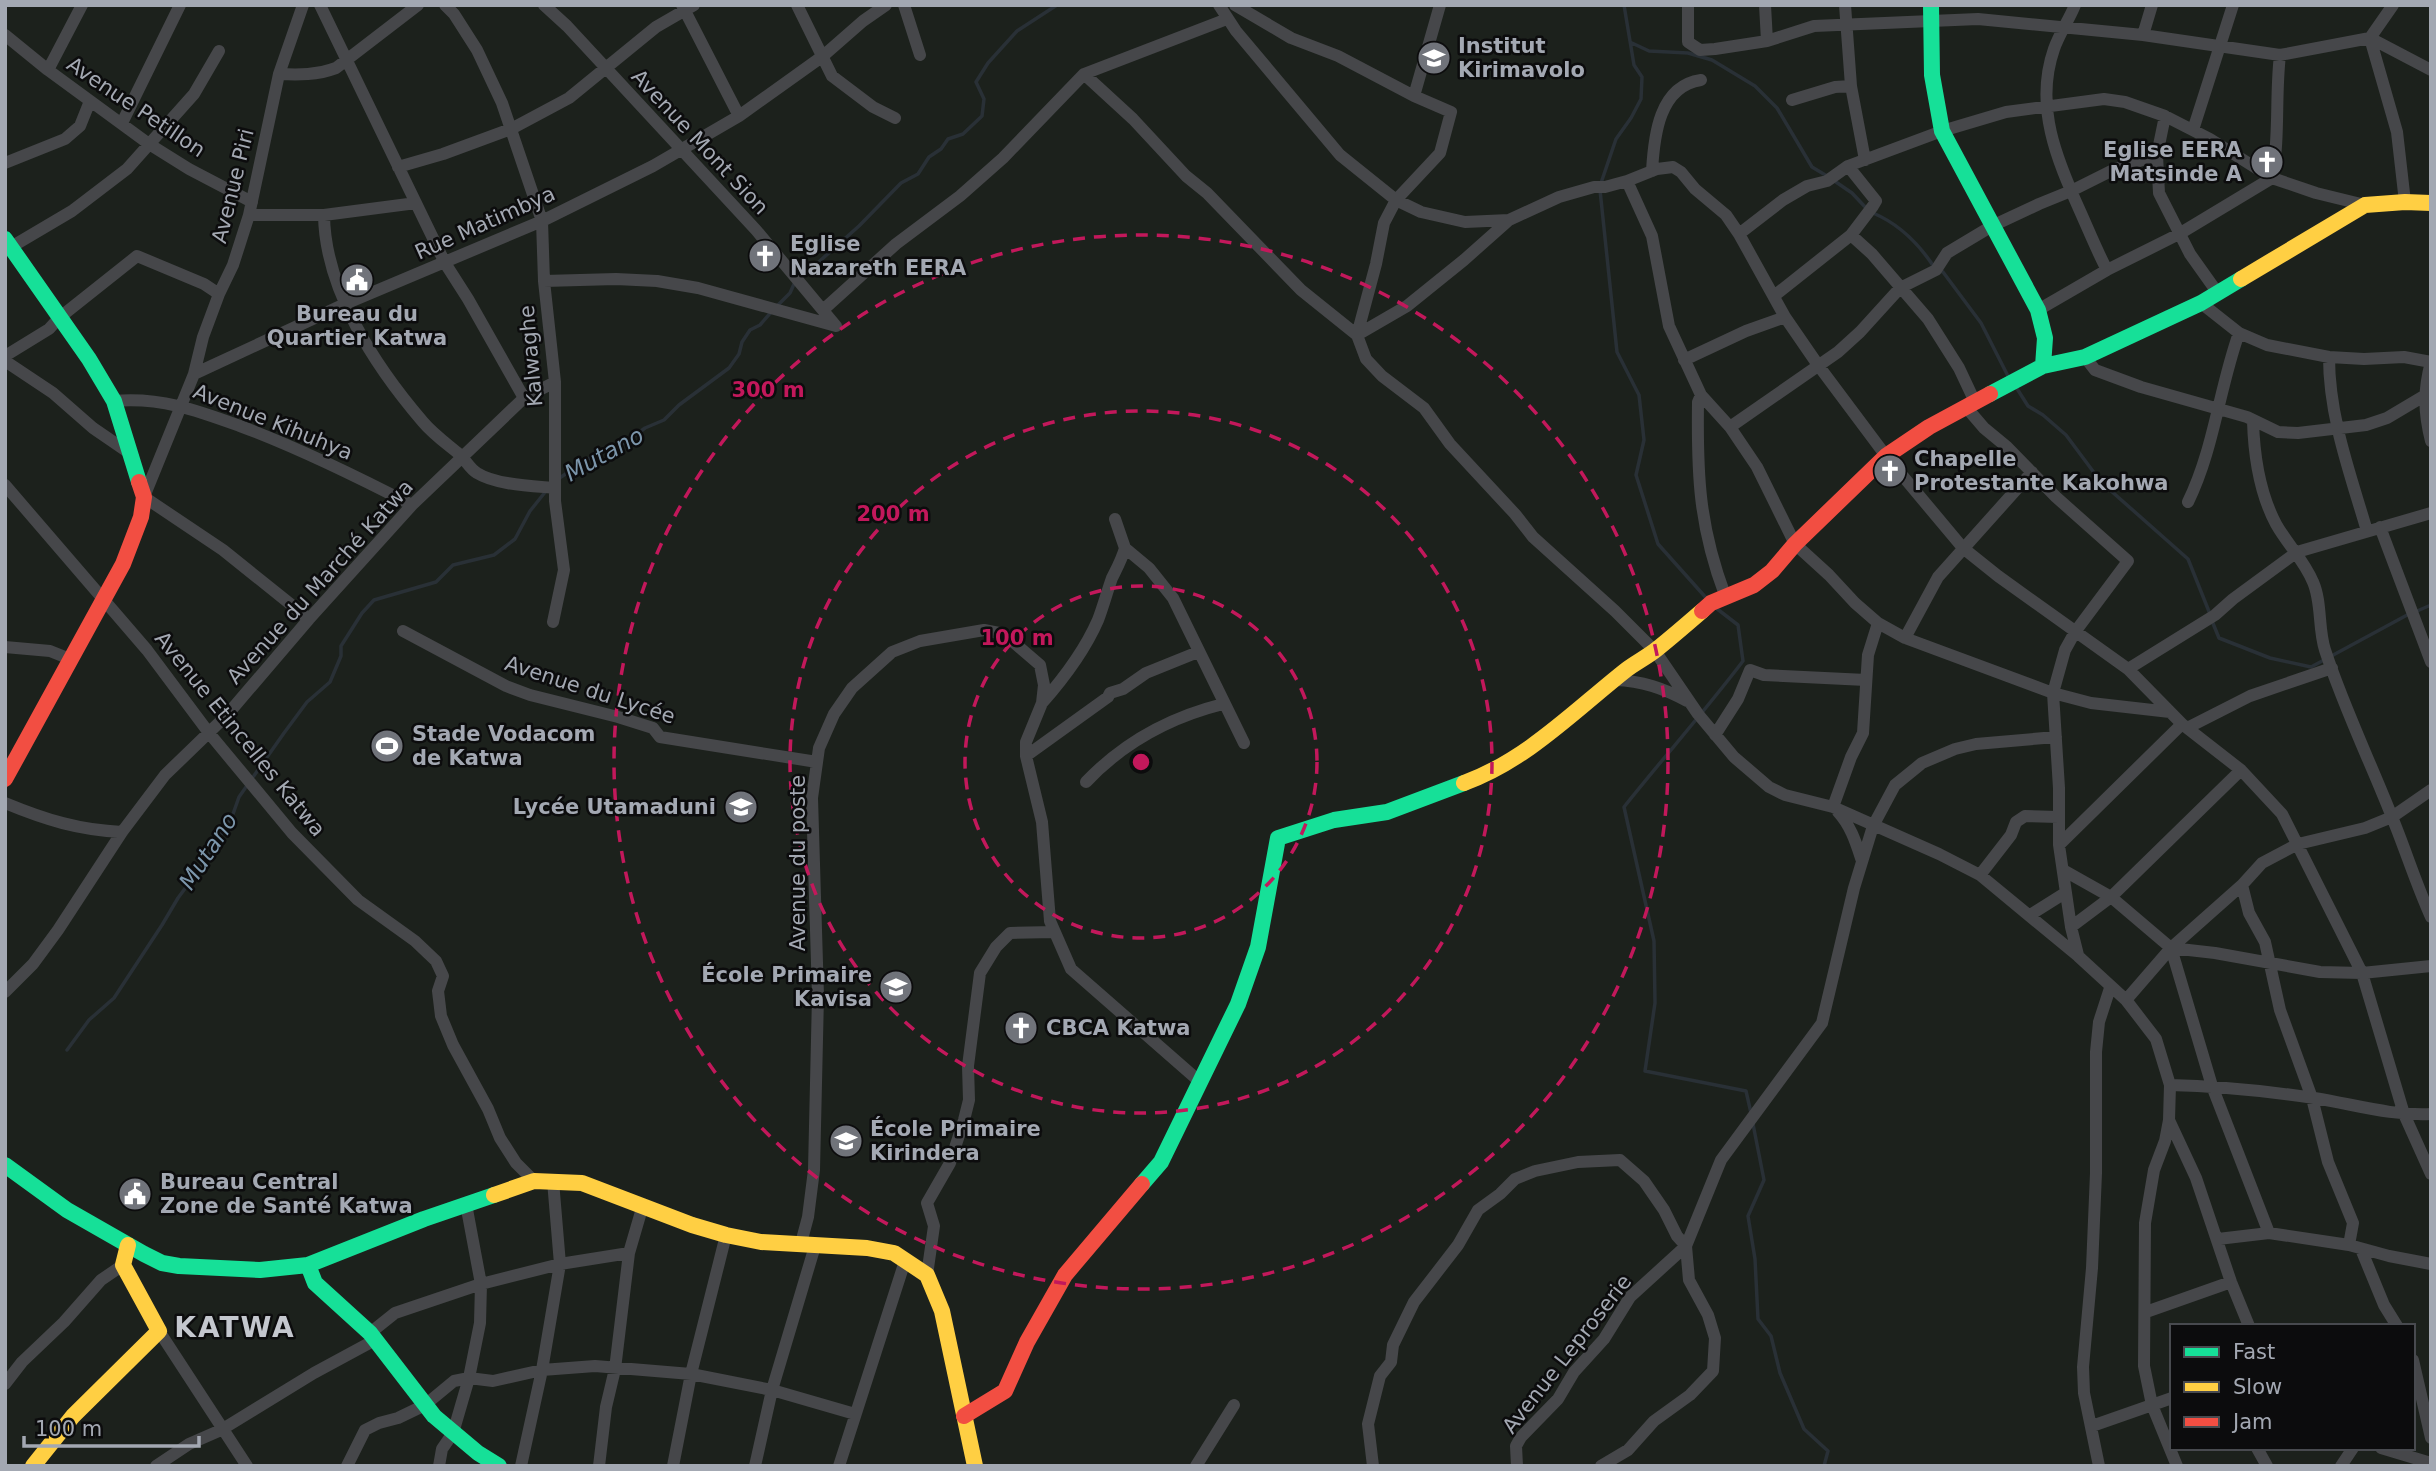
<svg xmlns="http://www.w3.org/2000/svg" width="2436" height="1471" viewBox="0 0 2436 1471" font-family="'DejaVu Sans',sans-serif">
<rect width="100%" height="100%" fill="#111112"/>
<!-- green -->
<path fill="#1c211c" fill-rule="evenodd" d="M 5,5 L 2431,5 L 2431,1466 L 5,1466 ZM 2172,1326 L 2413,1326 L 2413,1448 L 2172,1448 Z"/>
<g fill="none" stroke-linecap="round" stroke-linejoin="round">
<!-- stream -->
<path stroke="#293036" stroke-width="3.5" d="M 1632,43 L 1649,51 L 1688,53 L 1712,60 L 1755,86 L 1777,108 L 1812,167 L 1827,176
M 1833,180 L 1852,193 L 1867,209
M 1601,183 L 1616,139 L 1631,118 L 1641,99 L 1642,77 L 1634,65 L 1624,5
M 1600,190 L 1617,352 L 1639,395 L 1644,440 L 1636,475 L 1658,544 L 1708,600
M 1873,213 C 1899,224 1919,244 1934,267
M 1940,271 L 1943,272 L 1981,323 L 2009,378
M 777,306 L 790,293 L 794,284 L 859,226 L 901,183 L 918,174 L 929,157 L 941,149 L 948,139 L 963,134 L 982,116 L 984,99 L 976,82 L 988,63 L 1017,31 L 1057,5
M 2016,387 L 2028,406 L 2043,415 L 2066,435 L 2101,482 L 2188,559 L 2210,614
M 558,479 L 599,452 L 625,443 L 645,428 L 664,420 L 679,405 L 729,368 L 739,354 L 742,342 L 750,330 L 760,325 L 772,311
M 1716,608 L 1738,625 L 1743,661 C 1705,711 1663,758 1624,807 L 1654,941 L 1655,1003 L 1645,1071 L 1746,1091 L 1751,1113
M 2417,611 L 2431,605
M 2212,621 L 2219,638 L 2270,658 L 2311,667 L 2409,614
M 67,1050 L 89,1020 L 114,998 L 162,925 L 178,898 L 206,860 L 233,814 L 239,797 L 284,733 L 307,702 L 330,682 L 341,656 L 341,646 L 362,613 L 374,600 L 436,582 L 453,565 L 494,555 L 515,539 L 530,511 L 546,491
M 1753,1124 L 1764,1180 L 1748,1216 L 1755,1259 L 1758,1319 L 1771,1336 L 1780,1373 L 1804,1429 L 1828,1451 L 1824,1466"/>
<!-- street -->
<path stroke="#46474a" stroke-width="12" d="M 320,5 L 445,263 L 468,299 L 524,398
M 445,5 L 454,14 L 477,50 L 502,103 L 542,221 L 544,281 L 555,382 L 555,501 L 564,570 L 553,622
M 544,5 L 567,26 L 756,230 L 836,326
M 682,5 L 739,116
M 797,5 L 832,76 L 873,107 L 895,118
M 904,5 L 920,55
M 1219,5 L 1236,31 L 1340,155 L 1396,200 L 1421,212 L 1465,222 L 1509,220
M 1235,5 L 1291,38 L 1338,56 L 1414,96 L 1451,112 L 1440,153 L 1396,200 L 1384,223 L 1376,264 L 1357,335
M 1688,5 L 1688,42 L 1700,50 L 1715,49 L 1767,41 L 1814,26 L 1978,19 L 2143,35 L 2280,55 L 2370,38 L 2431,70
M 1765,5 L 1767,41
M 1845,5 L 1851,86 L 1865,160
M 2075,5 C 2069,20 2059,34 2054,49 C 2034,106 2057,160 2080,211 C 2089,231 2097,251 2107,270
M 2393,5 L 2370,38 L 2397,132 L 2405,202
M 5,35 L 48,70 L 149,144 L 189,169 L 252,202
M 2143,35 L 2152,5
M 48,70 L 82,5
M 279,74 C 299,75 317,75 336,68 L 418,5
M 1084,74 L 1133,119 L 1186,176 L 1207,193 L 1301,290 L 1357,335 L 1366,359 L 1382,376 L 1424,408 L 1450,444 L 1515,514 L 1533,537 L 1615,611 L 1655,651 L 1698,714 L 1734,757 L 1769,787 L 1785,795 L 1833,807 L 1939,854 L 1980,875 L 2078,956 L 2126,1000 L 2156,1039 L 2170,1085 L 2169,1120 L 2196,1178 L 2231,1282 L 2249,1326
M 1414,96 L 1440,5
M 1792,100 L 1835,87 L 1851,86
M 2165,116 L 2157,155 L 2159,193 L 2190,254 L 2217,292
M 122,123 L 180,5
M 2193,130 L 2233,5
M 5,163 L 65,139 L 80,126 L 90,101
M 398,167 L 443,154 L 511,129 L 569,98 L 656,27 L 694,5
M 1652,171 C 1654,136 1659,86 1701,80
M 1627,181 L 1652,236 L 1669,326 L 1701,395 L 1730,427 L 1757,467 L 1795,544 L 1829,575 L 1855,603 L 1878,623 L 1905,638 L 2053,693 L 2091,703 L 2170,712
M 249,215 L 324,215 L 416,203
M 324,215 C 325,290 375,366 423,422 C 433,434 447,444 459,454 C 465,459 470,469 477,473 C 496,485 533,486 555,488
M 1739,234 L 1783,200 L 1807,186 L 1827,181 L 1848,166 L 1942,131 L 2006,112 L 2104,99 L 2125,102 L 2165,116 L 2210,139 L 2272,178 L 2316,193 L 2365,205
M 1851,235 L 1872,254 L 1928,319 L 1959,368 L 1975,402
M 6,250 L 72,211 L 127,169 L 194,94 L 219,51
M 544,281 L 616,279 L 657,281 L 698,288 L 836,326
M 1774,296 L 1851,235 L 1873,206 L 1876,201 L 1848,166
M 2201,303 L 2239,333 L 2267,345 L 2329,357 L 2364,359 L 2404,357 L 2431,362
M 823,310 L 896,244 L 960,196 L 1003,158 L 1084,74 L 1227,19
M 2038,310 L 2107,270 L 2179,234 L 2272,178 C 2280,137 2275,97 2280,55
M 1357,335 L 1407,306 L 1464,260 L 1509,220 L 1559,197 L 1594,187 L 1605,187 L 1627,181 L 1657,169 L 1673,167 L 1681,172 L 1695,189 L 1726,215 L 1739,234 L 1785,317 L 1818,365 L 1886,456 L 1963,548 L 1998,576 L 2128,669 L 2182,724 L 2241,770 L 2282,814 L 2362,973 L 2404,1114 L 2431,1174
M 5,356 L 49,329 L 59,318 L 137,256 L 204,284 L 219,294
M 2085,357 L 2095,370 L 2141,387 L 2247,417 L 2278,432 L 2298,433 L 2366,425 L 2387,418 L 2424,396 L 2431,396
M 2329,357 C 2329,417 2350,473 2367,531
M 1684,360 L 1746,331 L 1785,317
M 5,361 L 53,393 L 93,428 L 128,452
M 2431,362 C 2423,391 2424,413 2431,441
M 194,374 L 203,337 L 219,294 L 233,265 L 249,215 L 279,74 L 303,5
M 1701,395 L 1698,402 C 1697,475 1699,526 1725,595
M 114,401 C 161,397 196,410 240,426 C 299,448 356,476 412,505
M 1966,407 L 1984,428 L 2007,447 L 2056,497 L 2128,561 L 2075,632 L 2065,650 L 2053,693 L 2059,788 L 2059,845 L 2071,927 L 2078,955
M 2253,421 C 2254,456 2259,492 2276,524 C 2287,544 2304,560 2313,582 C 2322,602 2318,629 2325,650 C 2344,708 2370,761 2392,817 C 2406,851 2416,884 2431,917
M 1730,427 L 1838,352 L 1860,332 L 1900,288 L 1936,270 L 1947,253 L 1992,226 L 2039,204 L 2071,191 L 2115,169 L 2157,155
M 5,485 L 147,650 L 209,733 L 292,833 L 358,900 L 415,941 L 436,961 L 443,976 L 438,991 L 441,1016 L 453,1045 L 488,1109 L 500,1138 L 516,1163 L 534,1181
M 2188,502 C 2214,449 2219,389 2239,333
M 1115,519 L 1125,548 L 1149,568 L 1173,598 L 1244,743
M 2380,527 L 2431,662
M 309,619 L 223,550 L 144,497 L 194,374 L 345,304 L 542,221 L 653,166 L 739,116 L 823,56 L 863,21 L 886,5
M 403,631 L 506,686 L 530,695 L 618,717 L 653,728 L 660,737 L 817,762
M 1905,638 L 1938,577 L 2032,472
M 5,647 L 50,651 L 70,659
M 2128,669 L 2215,615 L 2233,599 L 2297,552 L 2431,513
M 1615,680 C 1642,681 1663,688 1687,701
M 1042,703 C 1064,678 1085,650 1098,620 C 1103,607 1107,592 1112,578 C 1117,568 1122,559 1125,548
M 2187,728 L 2250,696 L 2332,668
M 1715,735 L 1738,699 L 1750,670 L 1764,675 L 1866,680
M 1026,756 L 1108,697 L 1110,693 L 1123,689 L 1146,673 L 1198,652
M 1086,782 C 1123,743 1171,717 1223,704
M 5,803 C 46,820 79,830 122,832
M 1833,807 L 1851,757 L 1863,733 L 1868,655 L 1878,623
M 1838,812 C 1851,826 1856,843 1862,861
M 2059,845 L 2182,724
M 2063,870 L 2111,897 L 2171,948 L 2212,1086 L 2269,1233
M 1980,875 L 2011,835 L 2016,822 L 2025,816 L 2058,817
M 2242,885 L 2249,913 L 2265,942 L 2280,1010 L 2312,1098 L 2328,1162 L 2353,1223 L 2349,1245
M 2030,915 L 2065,893
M 2071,927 L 2111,897 L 2241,770
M 2171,948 L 2215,953 L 2320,972 L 2362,973 L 2431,966
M 5,992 L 33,964 L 58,930 L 122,832 L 165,775 L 227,715 L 309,619 L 412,505 L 524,398 L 555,382
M 2126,1000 L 2171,948 L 2242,885 L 2262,863 L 2298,844 L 2365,828 L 2392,817 L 2431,790
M 2170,1085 C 2218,1086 2266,1091 2314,1098 C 2353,1104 2391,1116 2431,1114
M 2169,1120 L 2165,1141 L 2154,1170 L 2145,1223 L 2144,1366 L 2152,1405 L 2177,1466
M 2218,1239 L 2269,1233 L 2349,1245 L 2389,1256 L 2431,1264
M 801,1243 L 808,1217 L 814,1170 L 818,996 L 812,798 L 819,748 L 834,714 L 852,688 L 892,652 L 920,641 L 984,630 L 1004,634 L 1040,665 L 1044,685 L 1042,703 L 1026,742 L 1026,756 L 1042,822 L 1050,921 L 1071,969 L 1199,1081
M 2361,1249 L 2384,1305 L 2397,1326
M 927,1275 L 934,1226 L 927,1203 L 950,1163 L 964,1120 L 969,1100 L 968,1066 L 980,973 L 996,947 L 1010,933 L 1054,932
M 2146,1312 L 2231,1282
M 159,1331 L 247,1466
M 370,1333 L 395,1313 L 481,1284 L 560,1264 L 629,1253
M 2413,1360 L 2431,1438
M 5,1384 L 22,1362 L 64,1322 L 101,1280 L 123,1265
M 2092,1426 L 2172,1398
M 2257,1448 L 2267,1466
M 2381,1448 L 2431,1463
M 156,1466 L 189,1444 L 221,1430 L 314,1373 L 375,1340
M 347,1466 L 365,1430 L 379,1423 L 398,1418 L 425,1405 L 454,1381 L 469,1378 L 493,1381 L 542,1370 L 595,1366 L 691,1374 L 772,1390 L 855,1414
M 439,1466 L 442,1449 L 453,1433 L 469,1378 L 480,1323 L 481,1284 L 466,1204
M 521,1466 L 542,1370 L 560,1264 L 553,1181
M 599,1466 L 606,1407 L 615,1369 L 629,1253 L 643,1205
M 673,1466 L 691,1374 L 726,1235
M 755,1466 L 772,1390 L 815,1246
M 839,1466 L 905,1261
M 1196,1466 L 1234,1405
M 1373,1466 L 1368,1424 L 1380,1376 L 1391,1362 L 1393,1345 L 1414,1302 L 1458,1245 L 1478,1210 L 1500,1194 L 1515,1179 L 1535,1171 L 1578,1162 L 1620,1160 L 1644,1181 L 1664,1210 L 1677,1236 L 1686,1246 L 1689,1280 L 1708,1315 L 1715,1338 L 1713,1371 L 1690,1395 L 1654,1421 L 1628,1450 L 1601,1466
M 1517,1466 L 1516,1446 L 1521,1437 L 1558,1399 L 1574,1372 L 1604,1339 L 1630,1297 L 1686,1246 L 1721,1160 L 1822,1023 L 1854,888 L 1873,826 L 1895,785 L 1922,763 L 1955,749 L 1976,744 L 2056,737
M 2099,1466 L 2084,1393 L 2083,1367 L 2092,1268 L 2096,1173 L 2096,1052 L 2099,1022 L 2110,988
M 2341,1466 L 2353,1448"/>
<!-- fast -->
<path stroke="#16e098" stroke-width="16" d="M 1931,5 L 1932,75 L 1942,131 L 2038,310 L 2045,338 L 2043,366
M 5,239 L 89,359 L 114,401 L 139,482
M 1990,394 L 2043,366 L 2085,357 L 2201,303 L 2241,279
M 5,1165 L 67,1210 L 144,1254 L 162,1263 L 179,1266 L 260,1270 L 308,1265 L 424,1219 L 494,1195
M 1142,1184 L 1161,1162 L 1238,1004 L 1258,947 L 1278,838 L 1334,820 L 1387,812 L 1464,783
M 308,1265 L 315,1283 L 370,1333 L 434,1416 L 478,1453 L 499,1466"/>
<!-- slow -->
<path stroke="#ffcf43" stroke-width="16" d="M 2241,279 L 2365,205 L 2405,202 L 2431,203
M 1464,783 C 1527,760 1574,711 1626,670 C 1635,663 1647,657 1657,649 C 1672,637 1687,624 1702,611
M 494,1195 L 534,1181 L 582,1183 L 692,1225 L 726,1235 L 761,1242 L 867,1248 L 894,1253 L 927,1275 L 942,1311 L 975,1466
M 33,1466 L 73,1416 L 159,1331 L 123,1265 L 128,1245"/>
<!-- jam -->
<path stroke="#f24e42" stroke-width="16" d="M 1702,611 L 1711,603 L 1754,585 L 1772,571 L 1795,544 L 1886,456 L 1929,427 L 1990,394
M 5,779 L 123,564 L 141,517 L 144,497 L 139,482
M 964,1416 L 1005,1391 L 1027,1342 L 1065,1275 L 1142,1184"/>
</g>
<!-- distance rings -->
<g fill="none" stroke="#c2185b" stroke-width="3.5" stroke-dasharray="12 9">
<circle cx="1141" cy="762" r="176"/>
<circle cx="1141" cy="762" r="351"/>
<circle cx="1141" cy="762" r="527"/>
</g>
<!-- icons -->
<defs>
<symbol id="school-disc" viewBox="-11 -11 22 22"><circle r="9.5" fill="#70737a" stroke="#0c0c0d"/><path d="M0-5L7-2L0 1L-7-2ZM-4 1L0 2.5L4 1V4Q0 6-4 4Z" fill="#fff"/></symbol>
<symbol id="church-disc" viewBox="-11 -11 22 22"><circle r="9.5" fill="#70737a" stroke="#0c0c0d"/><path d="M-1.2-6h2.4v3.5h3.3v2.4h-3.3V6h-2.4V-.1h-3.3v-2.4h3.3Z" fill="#fff"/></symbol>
<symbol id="civic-disc" viewBox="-11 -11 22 22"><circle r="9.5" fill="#70737a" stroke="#0c0c0d"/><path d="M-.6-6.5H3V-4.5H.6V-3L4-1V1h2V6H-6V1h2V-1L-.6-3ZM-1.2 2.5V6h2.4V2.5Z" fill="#fff"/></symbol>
<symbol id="stadium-disc" viewBox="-11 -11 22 22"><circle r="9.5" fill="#70737a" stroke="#0c0c0d"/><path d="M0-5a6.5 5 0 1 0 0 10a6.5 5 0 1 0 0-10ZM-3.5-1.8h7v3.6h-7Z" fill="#fff"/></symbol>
</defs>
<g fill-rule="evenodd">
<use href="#school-disc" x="1415" y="39" width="38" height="38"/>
<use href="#church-disc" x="2248" y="143" width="38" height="38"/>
<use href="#church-disc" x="746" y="237" width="38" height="38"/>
<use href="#civic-disc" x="338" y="261" width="38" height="38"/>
<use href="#church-disc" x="1871" y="452" width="38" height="38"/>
<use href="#stadium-disc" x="368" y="727" width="38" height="38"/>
<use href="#school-disc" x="722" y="788" width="38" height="38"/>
<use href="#school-disc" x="877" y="968" width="38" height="38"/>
<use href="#church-disc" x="1002" y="1009" width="38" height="38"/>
<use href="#school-disc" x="827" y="1122" width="38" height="38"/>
<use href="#civic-disc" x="116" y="1175" width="38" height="38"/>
</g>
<g text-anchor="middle" stroke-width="5" stroke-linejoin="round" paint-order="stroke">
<!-- poi labels -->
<g font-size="21" font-weight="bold" fill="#a3a8b2" stroke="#0c0c0d" text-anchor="start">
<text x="1458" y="53">Institut<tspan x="1458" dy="24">Kirimavolo</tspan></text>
<text x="2242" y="157" text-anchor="end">Eglise EERA<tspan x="2242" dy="24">Matsinde A</tspan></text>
<text x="790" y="251">Eglise<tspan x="790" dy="24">Nazareth EERA</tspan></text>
<text x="357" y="321" text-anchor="middle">Bureau du<tspan x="357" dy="24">Quartier Katwa</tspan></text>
<text x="1914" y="466">Chapelle<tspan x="1914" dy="24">Protestante Kakohwa</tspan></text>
<text x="412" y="741">Stade Vodacom<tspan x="412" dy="24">de Katwa</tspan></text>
<text x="716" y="814" text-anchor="end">Lycée Utamaduni</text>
<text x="872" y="982" text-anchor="end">École Primaire<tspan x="872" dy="24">Kavisa</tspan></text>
<text x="1046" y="1035">CBCA Katwa</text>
<text x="870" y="1136">École Primaire<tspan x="870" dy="24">Kirindera</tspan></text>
<text x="160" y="1189">Bureau Central<tspan x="160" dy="24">Zone de Santé Katwa</tspan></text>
</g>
<!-- street labels -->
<g font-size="21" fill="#a3a8b2" stroke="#0c0c0d">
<text transform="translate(136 107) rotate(34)" y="7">Avenue Petillon</text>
<text transform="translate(700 142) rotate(47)" y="7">Avenue Mont Sion</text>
<text transform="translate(233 186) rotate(-76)" y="7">Avenue Piri</text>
<text transform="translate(485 223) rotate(-24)" y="7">Rue Matimbya</text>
<text transform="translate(531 356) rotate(-95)" y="7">Kalwaghe</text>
<text transform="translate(273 422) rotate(22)" y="7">Avenue Kihuhya</text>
<text transform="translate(320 582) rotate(-48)" y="7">Avenue du Marché Katwa</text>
<text transform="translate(590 690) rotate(18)" y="7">Avenue du Lycée</text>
<text transform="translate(240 734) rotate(51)" y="7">Avenue Etincelles Katwa</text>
<text transform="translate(798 863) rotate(-90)" y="7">Avenue du poste</text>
<text transform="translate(1567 1354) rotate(-52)" y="7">Avenue Leproserie</text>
</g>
<!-- water labels -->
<g font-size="23" font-style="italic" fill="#7c96ab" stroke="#0c0c0d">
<text transform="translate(604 454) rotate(-29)" y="8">Mutano</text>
<text transform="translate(208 851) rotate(-57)" y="8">Mutano</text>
</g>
<!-- district labels -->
<g font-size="28" font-weight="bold" letter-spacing="2" fill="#c4c7ce" stroke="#0c0c0d">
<text x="235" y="1337">KATWA</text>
</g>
</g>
<circle cx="1141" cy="762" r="10" fill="#c2185b" stroke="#0c0c0d" stroke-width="3.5"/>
<g font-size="21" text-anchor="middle" font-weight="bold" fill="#c2185b" stroke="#0c0c0d" stroke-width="5" stroke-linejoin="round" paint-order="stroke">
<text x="768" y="397">300 m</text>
<text x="893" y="521">200 m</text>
<text x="1017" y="645">100 m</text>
</g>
<!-- border -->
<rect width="2436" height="1471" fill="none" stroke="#a3a8b2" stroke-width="14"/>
<!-- legend -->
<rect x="2170" y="1324" width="245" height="126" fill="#0c0c0d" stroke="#484a4f" stroke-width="2"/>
<rect x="2184" y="1347" width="35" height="10" fill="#16e098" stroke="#484a4f" stroke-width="2"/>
<text x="2233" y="1359" font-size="21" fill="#a3a8b2">Fast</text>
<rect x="2184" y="1382" width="35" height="10" fill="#ffcf43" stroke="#484a4f" stroke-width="2"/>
<text x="2233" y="1394" font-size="21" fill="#a3a8b2">Slow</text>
<rect x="2184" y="1417" width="35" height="10" fill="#f24e42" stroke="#484a4f" stroke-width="2"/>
<text x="2233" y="1429" font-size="21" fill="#a3a8b2">Jam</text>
<!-- scale -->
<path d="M24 1436v10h175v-10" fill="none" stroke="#a3a8b2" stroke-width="3.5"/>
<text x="35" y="1436" font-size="21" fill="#a3a8b2" stroke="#0c0c0d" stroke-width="5" paint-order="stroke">100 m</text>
</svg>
